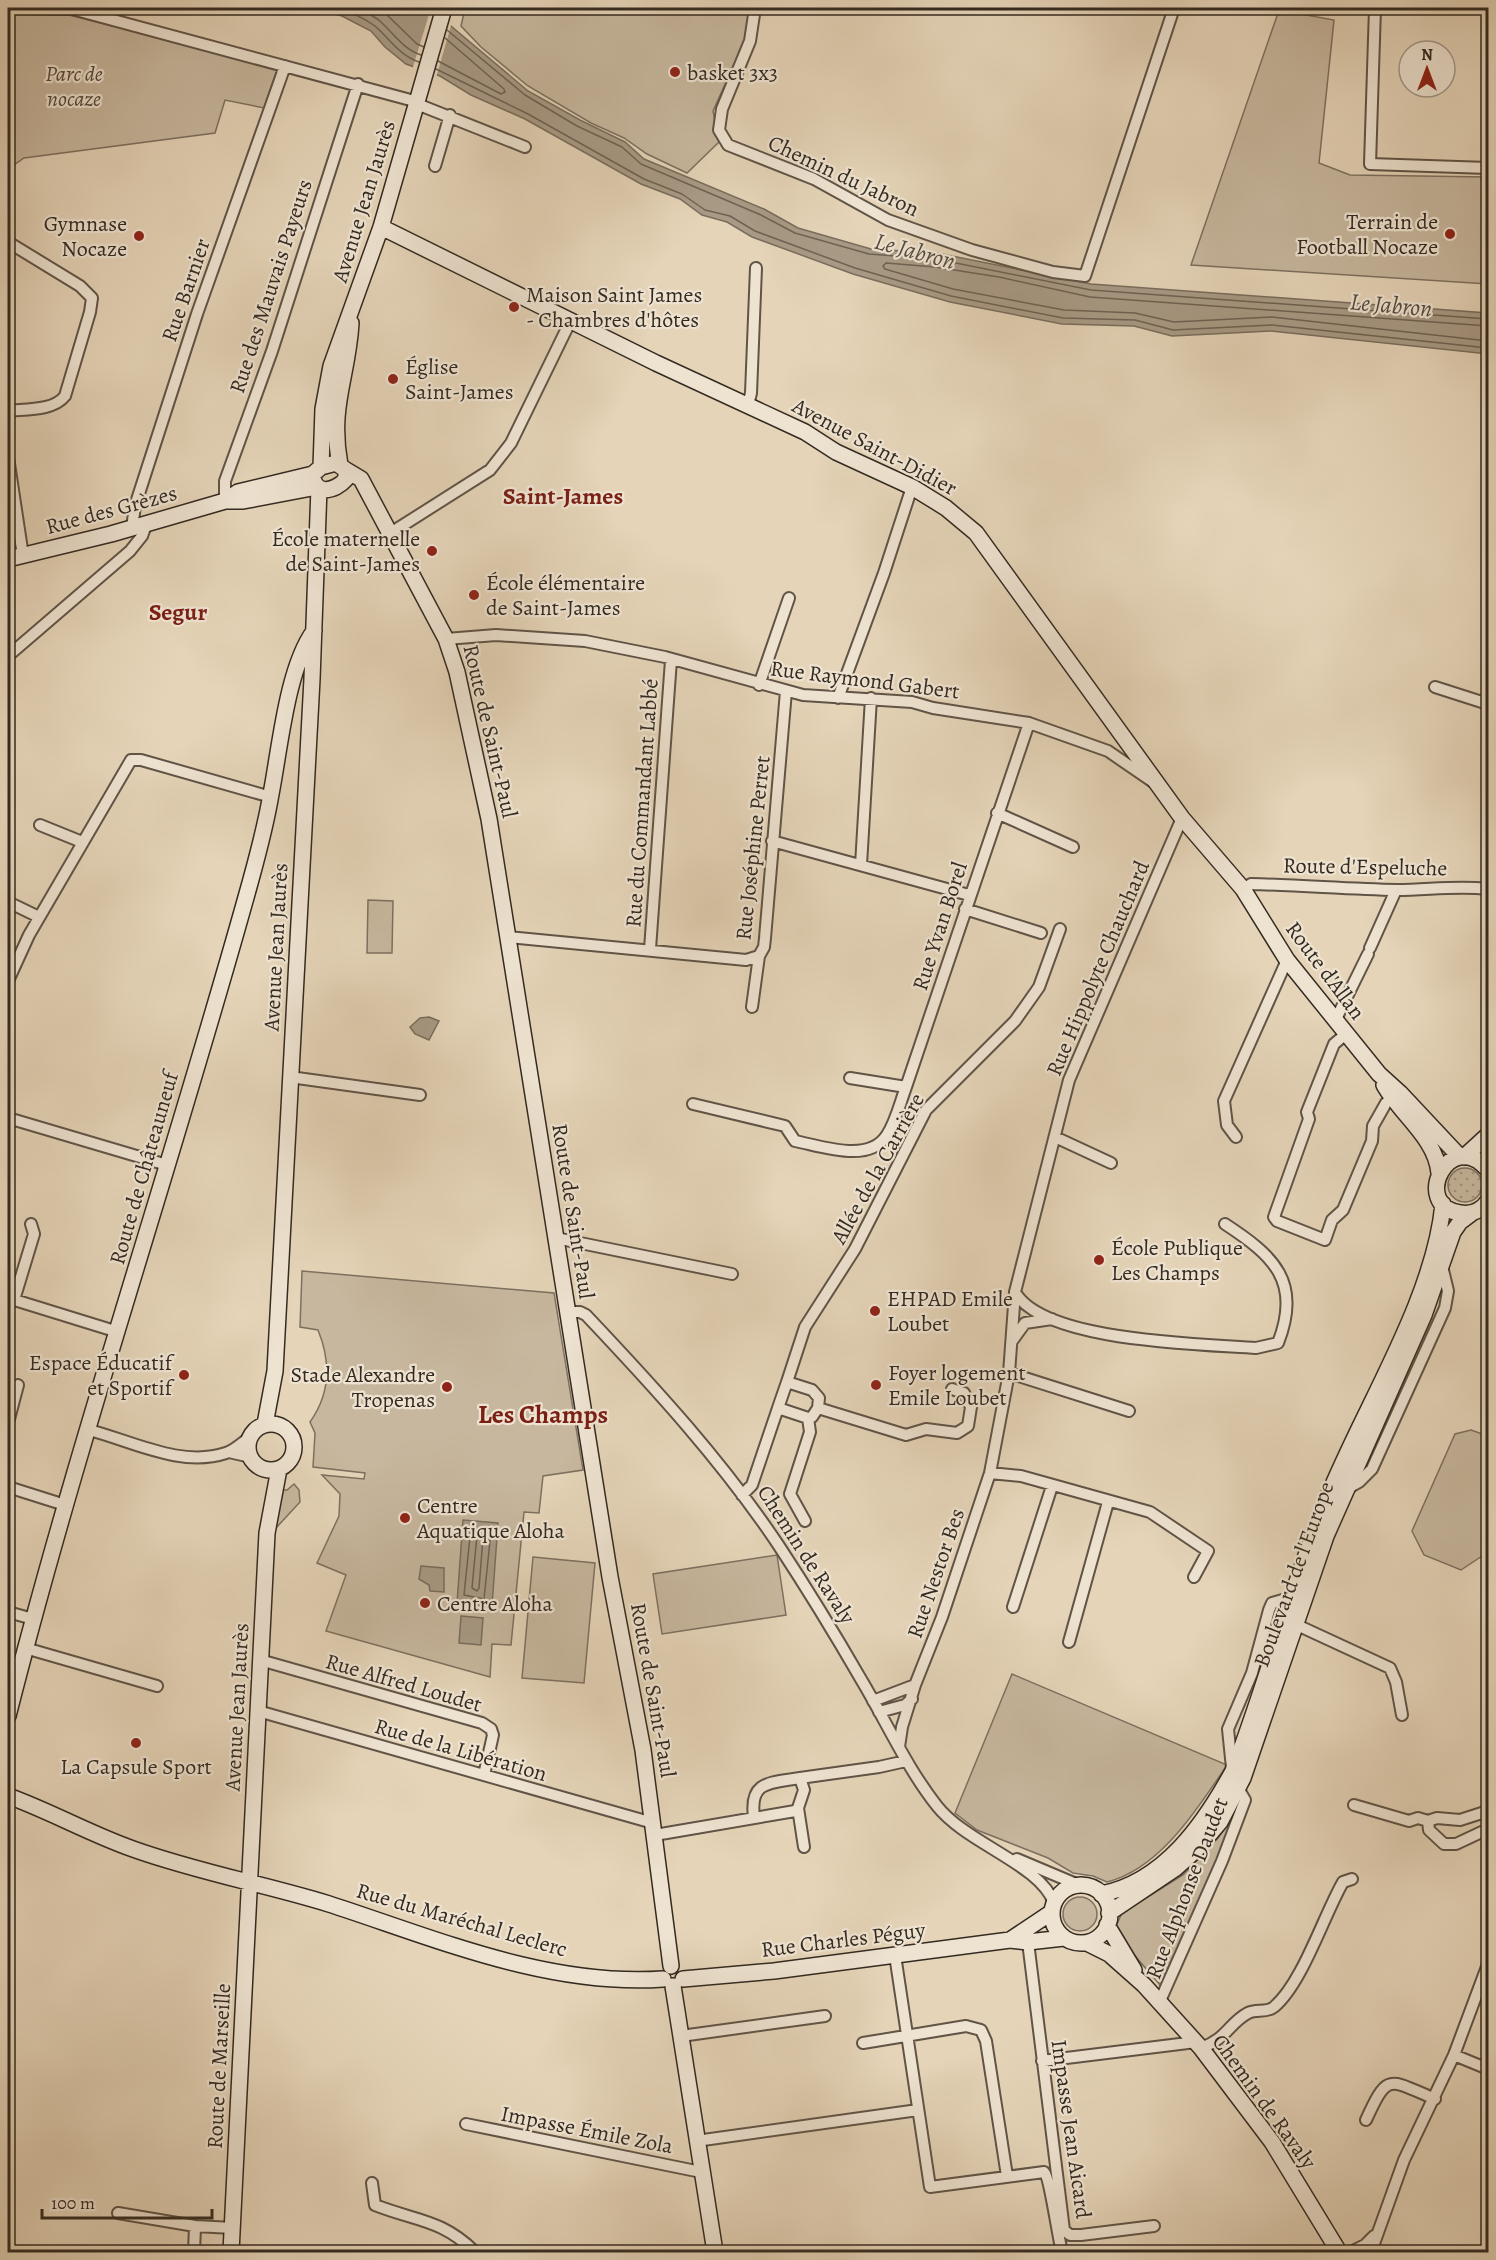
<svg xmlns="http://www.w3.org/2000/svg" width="1496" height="2260" viewBox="0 0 1496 2260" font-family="Alegreya,serif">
<defs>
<pattern id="garden-dots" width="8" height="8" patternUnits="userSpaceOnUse" patternTransform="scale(1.5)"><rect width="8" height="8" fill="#c7b79e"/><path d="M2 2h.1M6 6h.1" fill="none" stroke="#a29580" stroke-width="1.8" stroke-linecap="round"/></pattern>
</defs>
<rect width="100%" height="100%" fill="#e5d4b8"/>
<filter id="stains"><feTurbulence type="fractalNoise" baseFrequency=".00333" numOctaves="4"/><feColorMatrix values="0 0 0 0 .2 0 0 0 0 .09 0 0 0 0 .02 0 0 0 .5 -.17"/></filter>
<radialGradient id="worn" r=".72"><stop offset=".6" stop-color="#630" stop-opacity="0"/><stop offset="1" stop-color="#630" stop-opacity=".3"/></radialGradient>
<!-- green -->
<path fill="#c7b79e" stroke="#7d7060" stroke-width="1.5" d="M 465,8 L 749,8 L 745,40 L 713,111 L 719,142 L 687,173 L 647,154 L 624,138 L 591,123 L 528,86 L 481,47 L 461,26 Z
M 1279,10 L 1334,20 L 1319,163 L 1350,175 L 1488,177 L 1488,284 L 1191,265 Z
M 57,12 L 278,67 L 264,108 L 225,100 L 215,133 L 24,158 L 8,169 L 8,147 L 10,146 L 8,130 L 8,14 Z
M 368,900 L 393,901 L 392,953 L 367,953 Z
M 302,1271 L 554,1293 L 583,1470 L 543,1476 L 539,1513 L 524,1512 L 511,1645 L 492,1644 L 490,1677 L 326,1631 L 346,1575 L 317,1563 L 339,1516 L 340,1494 L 322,1475 L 364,1479 L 365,1473 L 313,1467 L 315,1433 L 310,1422 C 330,1394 331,1362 318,1330 L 300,1327 Z
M 1471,1430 L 1488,1436 L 1488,1544 L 1482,1556 L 1461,1570 L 1424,1555 L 1412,1531 L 1455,1434 Z
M 294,1484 L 299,1490 L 300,1502 L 276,1528 L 278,1490 L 287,1490 Z
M 777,1555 L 786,1615 L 662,1634 L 653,1574 Z
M 533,1557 L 595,1563 L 584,1683 L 522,1678 Z
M 1012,1674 L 1227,1765 C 1198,1808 1160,1869 1107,1882 L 1093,1876 L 1073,1873 L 1048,1858 L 977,1830 L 955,1813 Z
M 1238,1809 L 1162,1987 L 1123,1942 L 1116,1926 L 1122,1913 L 1183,1875 L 1218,1838 Z
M1063 1914a17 17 0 1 1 34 0a17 17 0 1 1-34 0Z"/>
<!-- garden -->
<path fill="url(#garden-dots)" stroke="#7d7060" stroke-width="1.5" d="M1448 1185a17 17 0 1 1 34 0a17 17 0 1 1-34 0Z"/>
<!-- water -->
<path fill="#a89a85" stroke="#796d5d" stroke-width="1.5" d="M 314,8 L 450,8 L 445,21 L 528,91 L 580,120 L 625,142 L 644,159 L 764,209 L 798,228 L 871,249 L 937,253 L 1091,284 L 1488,313 L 1488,354 L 1271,331 L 1172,336 L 1134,326 L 1062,324 L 950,302 L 853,274 L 752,237 L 727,222 L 702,215 L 680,199 L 641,184 L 525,119 L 471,95 L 440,76 L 406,64 L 385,47 L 371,31 L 342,16 Z
M 429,1017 L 439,1021 L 429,1040 L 415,1034 L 410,1027 L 420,1018 Z
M 463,1520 L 498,1523 L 492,1606 L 457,1603 Z
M 421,1566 L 444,1568 L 444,1592 L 430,1591 L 429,1585 L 419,1579 Z
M 461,1616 L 483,1618 L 481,1645 L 459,1643 Z"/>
<!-- pier -->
<path fill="#e5d4b8" d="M 431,8 L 453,8 L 449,12 L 448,19 L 452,22 L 436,78 L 412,70 Z"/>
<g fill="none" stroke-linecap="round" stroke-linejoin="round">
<!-- shore -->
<path stroke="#6e6253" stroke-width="1.5" d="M 335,8 C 348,11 364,18 375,26 C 390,39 399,55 419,62
M 355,8 C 364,12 374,15 381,22 C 394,34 403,49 421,55
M 375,8 L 386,14 L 417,44 L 424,47
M 447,30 L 525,95 L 577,126 L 622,147 L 641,164 L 761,215 L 795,233 L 869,254 L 936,259 L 1091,290 L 1488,319
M 438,61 L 501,94 L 505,92 L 504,89 L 445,38
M 436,69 L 528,114 L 644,179 L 682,194 L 705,210 L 730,216 L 755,231 L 855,268 L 951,296 L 1063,318 L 1135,320 L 1173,330 L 1272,325 L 1488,348
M 1488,326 L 1090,297 L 999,277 L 935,267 L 886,263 L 883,266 L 885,269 L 953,289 L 1064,310 L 1135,313 L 1174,322 L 1272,317 L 1488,341
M 471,1527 L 491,1531 L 484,1599 L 464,1595 Z
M 477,1535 L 483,1538 L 479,1588 L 477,1591 L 472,1588 Z"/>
<defs>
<path id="street" d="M 8,8 L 72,9 L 418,102
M 755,8 L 750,41 L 722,109 L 719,130 L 728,145 L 814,179 L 888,220 L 972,250 L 1053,272 L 1085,276 L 1174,8
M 1314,8 L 1397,8
M 1375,8 L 1370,164 L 1488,168
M 417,104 L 525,147
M 435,166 L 450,115
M 8,242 L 80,286 L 92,298 L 90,312 L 65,396 C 53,411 26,409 8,411
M 748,405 L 751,393 L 756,268
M 8,457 L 23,556
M 225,501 L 225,481 L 272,351 L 358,84
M 132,528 L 135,506 L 197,314 L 285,66
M 389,534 L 490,470 L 511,443 L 571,320
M 446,639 L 496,635 L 585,641 L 665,657 L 803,695 L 912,702 L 933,708 L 1029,723 L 1108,751 L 1156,784
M 8,656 L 130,551 L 142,536 L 146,525
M 759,685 L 789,598
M 1435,687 L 1488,704
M 838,698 L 884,573 L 912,487
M 997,813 L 1073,847
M 40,825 L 82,842
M 772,841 L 969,895
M 861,865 L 871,698
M 1243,889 L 1251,884 C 1299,885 1348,889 1397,890 C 1428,890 1458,885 1488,889
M 8,902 L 39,917
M 965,909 L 1041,933
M 508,937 L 746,960 L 759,956
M 1370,948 L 1396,890
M 650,949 L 671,660
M 8,981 L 29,935 L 131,760 L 141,760 L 271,797
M 752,1007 L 759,956 L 764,947 L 765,938 L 786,691
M 1335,1021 L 1368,954
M 1346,1034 L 1334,1044 L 1307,1112 L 1309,1119 L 1274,1217 L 1277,1221 L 1325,1240 L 1332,1220 L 1343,1210 L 1372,1141 L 1373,1126 L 1386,1103 L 1397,1095
M 290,1077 L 420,1095
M 850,1078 L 906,1087
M 693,1104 L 785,1126 L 795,1141 C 821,1146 869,1164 887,1135 C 896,1121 900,1103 906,1087 L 1029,723
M 8,1118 L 167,1165
M 1055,1137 L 1111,1163
M 1236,1137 L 1227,1125 L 1224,1101 L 1287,960
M 556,1238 L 732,1274
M 1015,1292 C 1043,1342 1202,1344 1256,1348 L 1278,1343 C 1302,1282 1274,1256 1225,1224
M 8,1298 L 118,1332
M 14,1300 L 34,1234 L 31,1224
M 568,1312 L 580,1312 L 586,1315 C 655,1388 723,1462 779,1546 C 808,1590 836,1636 862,1681 C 887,1723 907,1768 937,1806 C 967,1844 1040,1864 1054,1903
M 1012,1341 L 1025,1323 L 1052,1319
M 1009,1373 L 1129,1411
M 787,1382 L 805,1327 L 855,1249 L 926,1110 L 1015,1021 L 1039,987 L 1060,929
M 778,1408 L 787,1382 L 812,1390 L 819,1398 L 818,1408
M 808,1418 L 812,1417 L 818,1408 L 906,1435 L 926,1429 L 957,1433 L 968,1426 L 971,1407 L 964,1393 L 952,1389
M 8,1423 L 18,1385
M 89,1430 C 132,1441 181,1468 226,1453 C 235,1450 243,1442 250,1437
M 229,1452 L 251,1457
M 990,1473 L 1021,1476 L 1150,1512 L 1208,1551 L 1194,1577
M 8,1487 L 65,1505
M 1345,1490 L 1359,1482 L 1372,1469 L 1445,1308 L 1448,1291 L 1442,1266
M 742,1495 L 752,1485 L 778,1408 L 808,1418 L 810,1432 L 790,1494 L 805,1521
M 1013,1607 L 1052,1486
M 8,1612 L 33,1619
M 1297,1625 L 1390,1668 L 1396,1682 L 1402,1715
M 1069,1642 L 1108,1502
M 25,1648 L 157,1686
M 260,1660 L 482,1723 L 491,1729 L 493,1735 L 484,1775
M 873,1701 L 915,1685
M 258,1711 L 653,1823
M 879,1712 L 905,1705 L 912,1699
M 899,1747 L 902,1727 L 915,1685 L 942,1617 L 990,1473 L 1009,1373 L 1015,1292 L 1069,1080 L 1182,818
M 1232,1768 L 1228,1729 L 1252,1673 L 1269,1610 L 1272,1603 L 1293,1597
M 800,1778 L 879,1767 L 906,1761
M 1354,1805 L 1409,1821 L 1418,1818 L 1428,1821
M 1488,1811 L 1460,1820 L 1437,1818 L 1428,1821 L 1429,1830 L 1444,1844 L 1456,1844 L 1488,1829
M 754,1817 C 749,1780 771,1783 800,1778 L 804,1790 L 798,1808 L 804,1847
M 655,1835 L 795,1811 L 798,1808
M 1017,1859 L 1081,1886
M 1028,1942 L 1064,2230 L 1070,2235 L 1081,2235 L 1154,2226
M 895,1955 L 930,2187 L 1044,2172 C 1050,2177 1058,2238 1062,2252
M 1160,2001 L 1222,1861 L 1245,1800 L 1238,1788
M 681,2036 L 825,2016
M 863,2043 L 966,2026 L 981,2030 L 986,2041 L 1007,2176
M 1201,2048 C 1227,2039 1229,2023 1248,2013 C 1256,2009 1267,2013 1274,2007 C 1302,1984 1324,1915 1343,1882 L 1352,1879
M 1454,2055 L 1488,2069
M 1042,2061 L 1196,2042
M 1366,2120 C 1388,2072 1388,2079 1435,2099
M 466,2124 L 701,2172
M 696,2141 L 918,2110
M 372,2183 L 375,2205 C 415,2221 442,2219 475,2252
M 118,2213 L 195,2226
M 194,2252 L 195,2226 L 233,2228
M 700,2252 L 715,2252
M 1351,2252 L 1365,2245 L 1374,2236
M 1371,2252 L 1404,2160 L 1454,2055 L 1488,1964"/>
<path id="secondary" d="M 381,227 L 656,363 L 805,432 L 836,452 L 912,487 L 946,508 L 976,533 L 1182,818 L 1243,889 L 1287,960 L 1379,1074 L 1400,1093 L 1460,1157
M 336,463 L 346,470 L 346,479 C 335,492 313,496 313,474 L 321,467 Z
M 340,465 C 329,406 348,377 351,323
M 321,467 L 323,409 L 331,366 L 381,227 L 444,8
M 346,470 L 361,479 L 446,639 L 457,672 L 489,819 L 610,1577 L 643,1750 L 671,1966
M 228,499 L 238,492 L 313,474
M 8,559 L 111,534 L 225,501 L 243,501 L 317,487
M 1384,1085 C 1400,1114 1436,1138 1439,1173
M 1464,1157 L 1488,1135
M 1488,1170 C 1450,1125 1410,1206 1460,1213 C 1472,1215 1482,1210 1488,1201
M248 1447a23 23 0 1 1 46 0a23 23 0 1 1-46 0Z
M 265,1424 L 275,1371 L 312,679 L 319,488
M 8,1716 C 79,1436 173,1161 250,883 C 258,854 266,824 271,794 C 280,748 287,668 314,631
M 8,1796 C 50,1811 90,1834 133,1849 C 197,1872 264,1884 329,1904 C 437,1939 548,1987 663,1979
M1052 1914a29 29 0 1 1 58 0a29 29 0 1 1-58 0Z
M 1101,1894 C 1164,1882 1204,1824 1233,1771 C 1267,1683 1290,1592 1325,1504 C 1361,1412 1434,1301 1443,1204
M 1109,1913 L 1176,1868 L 1198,1848 L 1220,1822 L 1243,1778 L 1326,1536 L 1424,1315 L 1453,1232 L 1460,1222 L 1472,1213
M 1107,1925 L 1134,1970
M 1010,1940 L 1052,1912
M 1087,1943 L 1109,1954 L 1144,1985 L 1201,2048 L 1272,2142 L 1339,2252
M 683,1979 L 774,1971 L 1010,1940 L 1028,1942 L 1064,1938
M 673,1986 L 715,2252
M 231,2252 L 267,1533 L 279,1469"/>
</defs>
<!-- street casing -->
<use href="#street" stroke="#605447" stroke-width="14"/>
<!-- secondary casing -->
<use href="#secondary" stroke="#332a21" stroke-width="18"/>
<!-- street -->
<use href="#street" stroke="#eee3d1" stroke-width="10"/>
<!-- secondary -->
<use href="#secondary" stroke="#eee3d1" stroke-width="15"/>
</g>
<!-- markers -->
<g fill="#8f2418" stroke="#eee3d1" stroke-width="2">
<circle cx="675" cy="72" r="6"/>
<circle cx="1450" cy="234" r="6"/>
<circle cx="139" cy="236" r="6"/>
<circle cx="514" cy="307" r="6"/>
<circle cx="393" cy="379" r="6"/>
<circle cx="432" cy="551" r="6"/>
<circle cx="474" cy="595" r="6"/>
<circle cx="1099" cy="1260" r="6"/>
<circle cx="875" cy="1311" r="6"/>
<circle cx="184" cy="1375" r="6"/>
<circle cx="876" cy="1385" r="6"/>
<circle cx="447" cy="1387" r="6"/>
<circle cx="405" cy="1518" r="6"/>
<circle cx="425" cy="1603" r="6"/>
<circle cx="136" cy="1743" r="6"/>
</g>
<g text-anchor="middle" stroke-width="4.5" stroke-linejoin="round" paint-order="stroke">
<!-- poi labels -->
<g font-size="22" fill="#332a21" stroke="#eee3d1" text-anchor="start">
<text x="687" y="80">basket 3x3</text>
<text x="1438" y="229" text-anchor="end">Terrain de<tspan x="1438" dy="25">Football Nocaze</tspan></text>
<text x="127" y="231" text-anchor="end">Gymnase<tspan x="127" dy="25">Nocaze</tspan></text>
<text x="526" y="302">Maison Saint James<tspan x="526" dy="25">- Chambres d'hôtes</tspan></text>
<text x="405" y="374">Église<tspan x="405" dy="25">Saint-James</tspan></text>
<text x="420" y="546" text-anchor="end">École maternelle<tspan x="420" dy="25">de Saint-James</tspan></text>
<text x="486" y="590">École élémentaire<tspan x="486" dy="25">de Saint-James</tspan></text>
<text x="1111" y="1255">École Publique<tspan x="1111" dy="25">Les Champs</tspan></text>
<text x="887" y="1306">EHPAD Emile<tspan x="887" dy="25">Loubet</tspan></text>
<text x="172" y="1370" text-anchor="end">Espace Éducatif<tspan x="172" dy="25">et Sportif</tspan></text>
<text x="888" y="1380">Foyer logement<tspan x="888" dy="25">Emile Loubet</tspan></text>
<text x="435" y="1382" text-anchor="end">Stade Alexandre<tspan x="435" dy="25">Tropenas</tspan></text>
<text x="417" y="1513">Centre<tspan x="417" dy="25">Aquatique Aloha</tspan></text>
<text x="437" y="1611">Centre Aloha</text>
<text x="136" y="1774" text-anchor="middle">La Capsule Sport</text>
</g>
<!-- park labels -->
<g font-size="22" font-style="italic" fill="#51463a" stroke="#eee3d1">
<text x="74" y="81">Parc de<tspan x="74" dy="25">nocaze</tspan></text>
</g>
<!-- street labels -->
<g font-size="22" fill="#332a21" stroke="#eee3d1">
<text transform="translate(844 175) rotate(25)" y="8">Chemin du Jabron</text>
<text transform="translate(363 201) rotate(-73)" y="8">Avenue Jean Jaurès</text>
<text transform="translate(270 286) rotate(-72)" y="8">Rue des Mauvais Payeurs</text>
<text transform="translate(185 290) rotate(-71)" y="8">Rue Barnier</text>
<text transform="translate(875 446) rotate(28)" y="8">Avenue Saint-Didier</text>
<text transform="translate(111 509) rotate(-15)" y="8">Rue des Grèzes</text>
<text transform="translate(865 679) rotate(7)" y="8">Rue Raymond Gabert</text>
<text transform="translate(491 731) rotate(77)" y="8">Route de Saint-Paul</text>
<text transform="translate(641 803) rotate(-86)" y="8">Rue du Commandant Labbé</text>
<text transform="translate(752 848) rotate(-84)" y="8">Rue Joséphine Perret</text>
<text transform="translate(1365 866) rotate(1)" y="8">Route d'Espeluche</text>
<text transform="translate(939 926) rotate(-72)" y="8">Rue Yvan Borel</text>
<text transform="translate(275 947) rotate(-87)" y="8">Avenue Jean Jaurès</text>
<text transform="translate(1097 968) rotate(-67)" y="8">Rue Hippolyte Chauchard</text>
<text transform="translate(1326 970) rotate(53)" y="8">Route d'Allan</text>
<text transform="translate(143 1168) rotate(-74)" y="8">Route de Châteauneuf</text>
<text transform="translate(877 1168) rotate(-61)" y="8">Allée de la Carrière</text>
<text transform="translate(574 1211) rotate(81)" y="8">Route de Saint-Paul</text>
<text transform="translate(807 1554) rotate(57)" y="8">Chemin de Ravaly</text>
<text transform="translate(935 1573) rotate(-71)" y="8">Rue Nestor Bes</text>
<text transform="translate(1293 1574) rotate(-70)" y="8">Boulevard de l'Europe</text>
<text transform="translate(404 1682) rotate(16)" y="8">Rue Alfred Loudet</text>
<text transform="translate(654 1690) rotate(80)" y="8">Route de Saint-Paul</text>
<text transform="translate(236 1707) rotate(-87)" y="8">Avenue Jean Jaurès</text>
<text transform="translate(461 1749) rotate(16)" y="8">Rue de la Libération</text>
<text transform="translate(1186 1888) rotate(-69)" y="8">Rue Alphonse Daudet</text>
<text transform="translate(462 1919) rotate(16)" y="8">Rue du Maréchal Leclerc</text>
<text transform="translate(843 1939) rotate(-7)" y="8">Rue Charles Péguy</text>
<text transform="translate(218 2066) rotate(-87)" y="8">Route de Marseille</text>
<text transform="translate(1265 2101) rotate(54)" y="8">Chemin de Ravaly</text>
<text transform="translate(587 2129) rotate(11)" y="8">Impasse Émile Zola</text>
<text transform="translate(1072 2129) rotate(82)" y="8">Impasse Jean Aicard</text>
</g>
<!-- water labels -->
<g font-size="24" font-style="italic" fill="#564c3f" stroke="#eee3d1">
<text transform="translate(915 251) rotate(15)" y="8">Le Jabron</text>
<text transform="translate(1391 305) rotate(5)" y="8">Le Jabron</text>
</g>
<!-- neighbourhood labels -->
<g font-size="24" font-weight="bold" fill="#7a1f14" stroke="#eee3d1">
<text x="563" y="504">Saint-James</text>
<text x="178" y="620">Segur</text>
</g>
<!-- quarter labels -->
<g font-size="26" font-weight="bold" fill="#7a1f14" stroke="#eee3d1">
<text x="543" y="1423">Les Champs</text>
</g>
</g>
<!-- margin -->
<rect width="1496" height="2260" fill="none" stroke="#e5d4b8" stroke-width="30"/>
<rect x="9" y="9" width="1478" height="2242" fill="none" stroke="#332a21" stroke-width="3"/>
<rect x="15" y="15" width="1466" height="2230" fill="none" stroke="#332a21" stroke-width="1.5"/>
<!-- north arrow -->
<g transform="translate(1427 69)"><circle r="28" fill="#eee3d1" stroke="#a3998b" stroke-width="1.5"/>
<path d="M0-4.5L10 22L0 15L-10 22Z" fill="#8f2418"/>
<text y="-9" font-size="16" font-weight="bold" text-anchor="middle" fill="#332a21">N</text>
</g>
<!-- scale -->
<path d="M42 2209v9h170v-9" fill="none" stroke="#332a21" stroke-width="3"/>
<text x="51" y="2209" font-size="18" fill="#332a21" stroke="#eee3d1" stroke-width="4.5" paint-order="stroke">100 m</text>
<rect width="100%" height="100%" filter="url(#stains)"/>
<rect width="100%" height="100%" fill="url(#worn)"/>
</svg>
